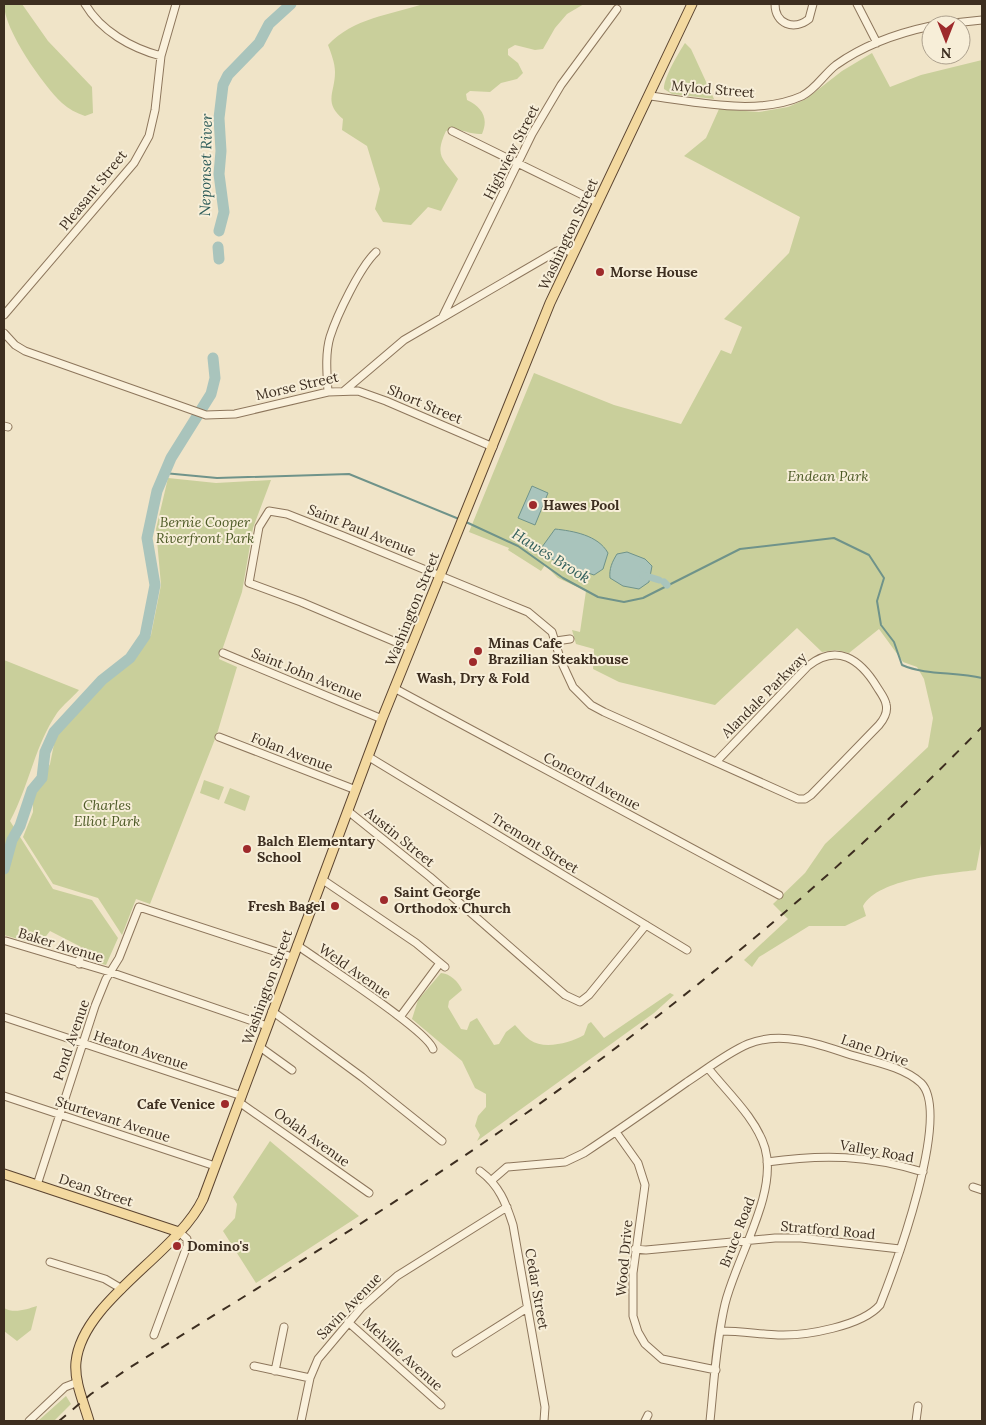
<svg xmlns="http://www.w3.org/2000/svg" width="986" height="1425" viewBox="0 0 986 1425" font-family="Lora,serif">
<rect width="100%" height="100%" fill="#f0e4c8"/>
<!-- green -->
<path fill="#c9cf9b" d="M 4,4 L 22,4 L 48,41 L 92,87 L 93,113 L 85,116 C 76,113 69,109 62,103 C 43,85 4,30 4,4 Z
M 423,4 L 584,4 L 567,14 L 555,28 L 543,49 L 535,50 L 515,45 L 508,49 L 508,55 L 518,63 L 523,73 L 517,79 L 501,83 L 490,92 L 470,91 L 466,94 L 467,100 C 482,107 489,118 482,134 C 469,135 459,127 446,131 C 434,157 443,158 458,179 L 441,211 L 428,207 L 411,225 L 383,222 L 375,209 L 380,189 L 367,146 L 342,130 L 343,119 C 323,102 335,93 335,72 C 335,63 331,53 328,45 C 353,18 390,15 423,4 Z
M 685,43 L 691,49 L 714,99 L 672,94 L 664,89 C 663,79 679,52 685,43 Z
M 872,53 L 890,87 L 921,75 L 982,60 L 982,838 L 976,870 C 946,874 879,878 863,906 L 866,916 L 845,926 L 809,926 L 759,957 L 752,967 L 744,960 L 788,919 L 773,904 L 805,873 L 825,844 L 928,747 L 933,718 L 924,679 L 917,667 L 903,662 L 879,629 L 849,653 L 836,650 L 822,652 L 797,628 L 715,705 L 619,682 L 593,669 L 594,649 L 576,644 L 572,630 L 580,632 L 586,591 L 558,578 L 545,565 L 541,571 L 508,550 L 509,548 L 469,532 L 534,373 L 614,405 L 681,424 L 721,350 L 731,354 L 742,327 L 724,319 L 789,253 L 800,217 L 684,156 L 706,138 L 719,109 L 759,112 L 788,107 L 806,99 L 842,71 Z
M 168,478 L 216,483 L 271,480 L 253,528 L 242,592 L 219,659 L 237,667 L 217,734 L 150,904 L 136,899 L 122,935 L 98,898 L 53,884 L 23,837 L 33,812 L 33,800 L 38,786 L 50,764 L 56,734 L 98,689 L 135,659 L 151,635 L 161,585 L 156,529 Z
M 4,660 L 79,690 C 72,698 63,705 57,713 C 35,745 29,786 10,821 L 53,889 L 92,900 L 118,938 L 106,965 L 85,959 L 85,949 L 50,931 L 39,945 L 4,935 Z
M 204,780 L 224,787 L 219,800 L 200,793 Z
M 230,788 L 250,796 L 245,811 L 224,803 Z
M 441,973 C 449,973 459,982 462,990 L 449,1001 L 448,1007 L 461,1029 L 467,1030 L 470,1022 L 477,1018 L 494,1045 L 499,1044 L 506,1032 L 515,1025 C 520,1030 524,1036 530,1040 C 544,1050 570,1043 584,1035 L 588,1024 L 591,1022 L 604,1038 L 670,993 L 674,995 L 654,1013 L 477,1141 L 480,1135 L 475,1126 L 478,1116 L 486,1107 L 486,1094 L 475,1088 L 462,1061 L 412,1019 L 418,1000 Z
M 270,1141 L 359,1216 L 256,1283 L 223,1231 L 235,1218 L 237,1204 L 233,1197 Z
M 37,1306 L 31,1330 L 17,1341 L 4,1331 L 4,1308 C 14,1314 27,1309 37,1306 Z
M 66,1396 L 71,1404 L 54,1421 L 38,1421 Z"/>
<!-- water -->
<path fill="#a9c4bc" stroke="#6f938a" d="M 532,486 L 548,493 L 535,525 L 518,518 Z
M 555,529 C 573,531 598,535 608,553 L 603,569 L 594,575 C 575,568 558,567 543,552 L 542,547 Z
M 627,552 L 645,559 L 652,566 L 649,582 L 639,589 L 623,586 L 610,578 C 609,569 612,562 617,554 Z"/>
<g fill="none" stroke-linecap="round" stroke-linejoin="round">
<!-- stream -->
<path stroke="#6f938a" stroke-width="2" d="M 164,473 L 217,478 L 349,474 L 459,519
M 466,522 L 518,546 L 563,578 L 598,597 L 624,602 L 643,598 L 740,549 L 834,538 L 869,555 L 884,578 L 877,601 L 881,625 L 894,642 L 902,665 C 927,676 956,671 982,678"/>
<!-- canal -->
<path stroke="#a9c4bc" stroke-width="7" d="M 643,575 L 659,580
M 664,582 L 667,585"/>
<!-- river -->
<path stroke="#a9c4bc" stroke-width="11" d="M 219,231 L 224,212 L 219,174 L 221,151 L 219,118 L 223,85 L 228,75 L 259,43 L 269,24 L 291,4
M 218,247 L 219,259
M 4,869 L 12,840 L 20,826 L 32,790 L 42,778 L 45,752 L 54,732 L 102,680 L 130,658 L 145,636 L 155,585 L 147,538 L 157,491 L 171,458 L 211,394 L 215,378 L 213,358"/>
<defs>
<path id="minor" d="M 85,4 C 101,31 131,48 161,56
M 775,4 C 775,24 794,31 809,19 L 813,4
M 857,4 L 877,43
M 935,25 L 982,20
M 650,96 C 697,102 758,116 802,96 C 816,89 824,74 836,65 C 864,45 898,33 931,26
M 452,131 L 597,202
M 4,315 L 134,163 L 149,136 L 155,110 L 161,56 L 176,4
M 443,316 L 532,134 L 561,85 L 617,9
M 4,333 L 15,345 L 25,351 L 206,415 L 235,414 L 328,392 L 358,391 L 386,401 L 493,447
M 344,391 L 404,340 L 557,251 L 563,249 L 573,253
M 328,392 C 327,374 325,354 330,337 C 337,315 360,267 376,252
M 4,426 L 8,427
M 556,641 L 570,639
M 410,648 L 301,602 L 249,583 L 259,527 L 269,511 L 287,514 L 343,536 L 528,612 L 552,632 L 561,661 L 573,687 L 591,705 L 604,712 L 798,799 L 805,799 L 811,795 L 879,725 C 884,719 888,711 886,704 C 885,698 880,692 877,687 C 860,659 837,643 808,666 L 716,762
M 223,653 L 382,719
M 394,688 L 779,895
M 219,737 L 356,790
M 369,757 L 687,950
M 348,811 L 430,877 L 565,995 L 580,1002 L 589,995 L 646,925
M 323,880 L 416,943 L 445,967
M 6,941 L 110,972 L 267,1026
M 297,945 C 319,961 427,1030 433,1049
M 79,964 L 81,952
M 272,1011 L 362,1077 L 442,1141
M 4,1017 L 242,1096
M 400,1017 L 440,963
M 260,1047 L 292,1070
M 708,1068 C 727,1092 756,1118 765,1148 C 778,1194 736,1258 725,1304 C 716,1342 714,1383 710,1421
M 4,1096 L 215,1166
M 239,1102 L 369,1193
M 616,1132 L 638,1163 L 645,1185 L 633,1273 L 633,1316 L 638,1332 L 645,1344 L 662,1359 L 716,1370
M 767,1162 C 823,1154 868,1155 923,1172
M 480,1171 C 499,1185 506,1203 513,1225 L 545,1407 L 544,1421
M 492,1180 L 507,1167 L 565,1162 L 584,1153 C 619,1130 653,1106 687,1082 C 707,1069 727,1053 748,1044 C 780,1031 817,1043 848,1054 C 870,1061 903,1066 921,1083 C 952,1114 895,1267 880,1305 C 862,1326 806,1336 778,1335 C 759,1334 740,1331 721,1331
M 37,1185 L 95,1006 L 106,979 L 119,958 L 139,907 L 292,957
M 973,1187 L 982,1190
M 635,1249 L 646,1250 L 775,1238 L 801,1238 L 900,1249
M 50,1262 L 105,1279 L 122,1289
M 348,1322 L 441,1405
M 154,1335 L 187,1246 L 187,1239 L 179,1232
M 456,1353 L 527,1308
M 254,1366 L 310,1378
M 275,1371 L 284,1327
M 29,1421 L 65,1387 L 78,1382
M 301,1421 L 310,1378 L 318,1359 L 361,1308 L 397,1276 L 507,1207
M 645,1421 L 648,1415
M 916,1421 L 918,1406"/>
<path id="major" d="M 4,1174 L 179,1232
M 89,1421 C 84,1403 74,1382 76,1362 C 82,1301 177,1254 203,1199 L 382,719 L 550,303 L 692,4"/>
</defs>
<!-- minor casing -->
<use href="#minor" stroke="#8d765c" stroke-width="9"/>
<!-- major casing -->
<use href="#major" stroke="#5b4430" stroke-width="11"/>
<!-- minor -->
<use href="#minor" stroke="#faf1dc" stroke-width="7"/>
<!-- major -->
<use href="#major" stroke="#f3d9a0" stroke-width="9"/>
<!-- rail -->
<path stroke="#3d2e20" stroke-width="2" stroke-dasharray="9 9" stroke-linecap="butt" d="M 59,1421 L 91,1394 L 129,1368 C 270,1280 414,1194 549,1097 C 704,986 850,863 982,727"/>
</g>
<!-- markers -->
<g fill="#9e2a2b" stroke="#f7eed8" stroke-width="2">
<circle cx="600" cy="272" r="5"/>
<circle cx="533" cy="505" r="5"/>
<circle cx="478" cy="651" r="5"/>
<circle cx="473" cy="662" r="5"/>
<circle cx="247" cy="849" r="5"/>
<circle cx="384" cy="900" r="5"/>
<circle cx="335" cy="906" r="5"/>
<circle cx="225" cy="1104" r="5"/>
<circle cx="177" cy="1246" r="5"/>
</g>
<g text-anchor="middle" stroke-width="4" stroke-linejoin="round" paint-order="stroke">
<!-- street labels -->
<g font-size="14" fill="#3d2e20" stroke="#f7eed8">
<text transform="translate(713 89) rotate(5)" y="5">Mylod Street</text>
<text transform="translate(511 152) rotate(-63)" y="5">Highview Street</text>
<text transform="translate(93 190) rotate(-51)" y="5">Pleasant Street</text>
<text transform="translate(568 234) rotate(-65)" y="5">Washington Street</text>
<text transform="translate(297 386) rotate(-13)" y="5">Morse Street</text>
<text transform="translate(425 404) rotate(23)" y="5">Short Street</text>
<text transform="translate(362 530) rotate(22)" y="5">Saint Paul Avenue</text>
<text transform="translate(412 609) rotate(-68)" y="5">Washington Street</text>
<text transform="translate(307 674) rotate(22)" y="5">Saint John Avenue</text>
<text transform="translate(764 695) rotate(-45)" y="5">Alandale Parkway</text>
<text transform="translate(292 752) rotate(21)" y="5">Folan Avenue</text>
<text transform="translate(592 781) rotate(28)" y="5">Concord Avenue</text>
<text transform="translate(400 837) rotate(39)" y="5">Austin Street</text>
<text transform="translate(535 843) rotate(32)" y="5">Tremont Street</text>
<text transform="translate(61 945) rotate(17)" y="5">Baker Avenue</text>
<text transform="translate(355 971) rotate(35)" y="5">Weld Avenue</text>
<text transform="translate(267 987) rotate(-70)" y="5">Washington Street</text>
<text transform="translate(71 1040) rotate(-71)" y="5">Pond Avenue</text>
<text transform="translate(141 1050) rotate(18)" y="5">Heaton Avenue</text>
<text transform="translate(875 1050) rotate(19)" y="5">Lane Drive</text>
<text transform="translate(113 1119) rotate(18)" y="5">Sturtevant Avenue</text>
<text transform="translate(312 1137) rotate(36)" y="5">Oolah Avenue</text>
<text transform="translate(877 1151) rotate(10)" y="5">Valley Road</text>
<text transform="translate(96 1190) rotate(18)" y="5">Dean Street</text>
<text transform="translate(828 1230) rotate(5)" y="5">Stratford Road</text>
<text transform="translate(737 1232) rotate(-69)" y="5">Bruce Road</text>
<text transform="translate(624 1258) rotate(-85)" y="5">Wood Drive</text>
<text transform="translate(537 1289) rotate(80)" y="5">Cedar Street</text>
<text transform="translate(349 1306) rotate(-46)" y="5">Savin Avenue</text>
<text transform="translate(403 1354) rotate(42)" y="5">Melville Avenue</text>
</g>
<!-- poi labels -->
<g font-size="14" font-weight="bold" fill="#3d2e20" stroke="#f7eed8" text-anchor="start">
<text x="610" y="277">Morse House</text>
<text x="543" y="510">Hawes Pool</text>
<text x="488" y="648">Minas Cafe<tspan x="488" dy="16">Brazilian Steakhouse</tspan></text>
<text x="473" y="683" text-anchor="middle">Wash, Dry &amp; Fold</text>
<text x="257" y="846">Balch Elementary<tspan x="257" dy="16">School</tspan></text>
<text x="394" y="897">Saint George<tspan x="394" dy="16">Orthodox Church</tspan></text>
<text x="325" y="911" text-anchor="end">Fresh Bagel</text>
<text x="215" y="1109" text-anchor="end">Cafe Venice</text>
<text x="187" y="1251">Domino's</text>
</g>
<!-- park labels -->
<g font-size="14" font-style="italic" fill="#4d5a26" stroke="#f7eed8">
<text x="828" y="481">Endean Park</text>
<text x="205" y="527">Bernie Cooper<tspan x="205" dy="16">Riverfront Park</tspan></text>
<text x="107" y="810">Charles<tspan x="107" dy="16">Elliot Park</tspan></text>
</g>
<!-- water labels -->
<g font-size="15" font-style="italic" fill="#2f5d5a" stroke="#f7eed8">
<text transform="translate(206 165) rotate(-89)" y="5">Neponset River</text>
<text transform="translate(551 556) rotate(32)" y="5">Hawes Brook</text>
</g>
</g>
<!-- border -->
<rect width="986" height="1425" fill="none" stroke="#3d2e20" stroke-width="10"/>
<!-- north arrow -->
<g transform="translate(946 40) rotate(180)"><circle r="24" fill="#f7eed8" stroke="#ada18e"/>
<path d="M0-4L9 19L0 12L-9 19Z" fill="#9e2a2b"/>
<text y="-8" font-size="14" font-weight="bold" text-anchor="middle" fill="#3d2e20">N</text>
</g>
</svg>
